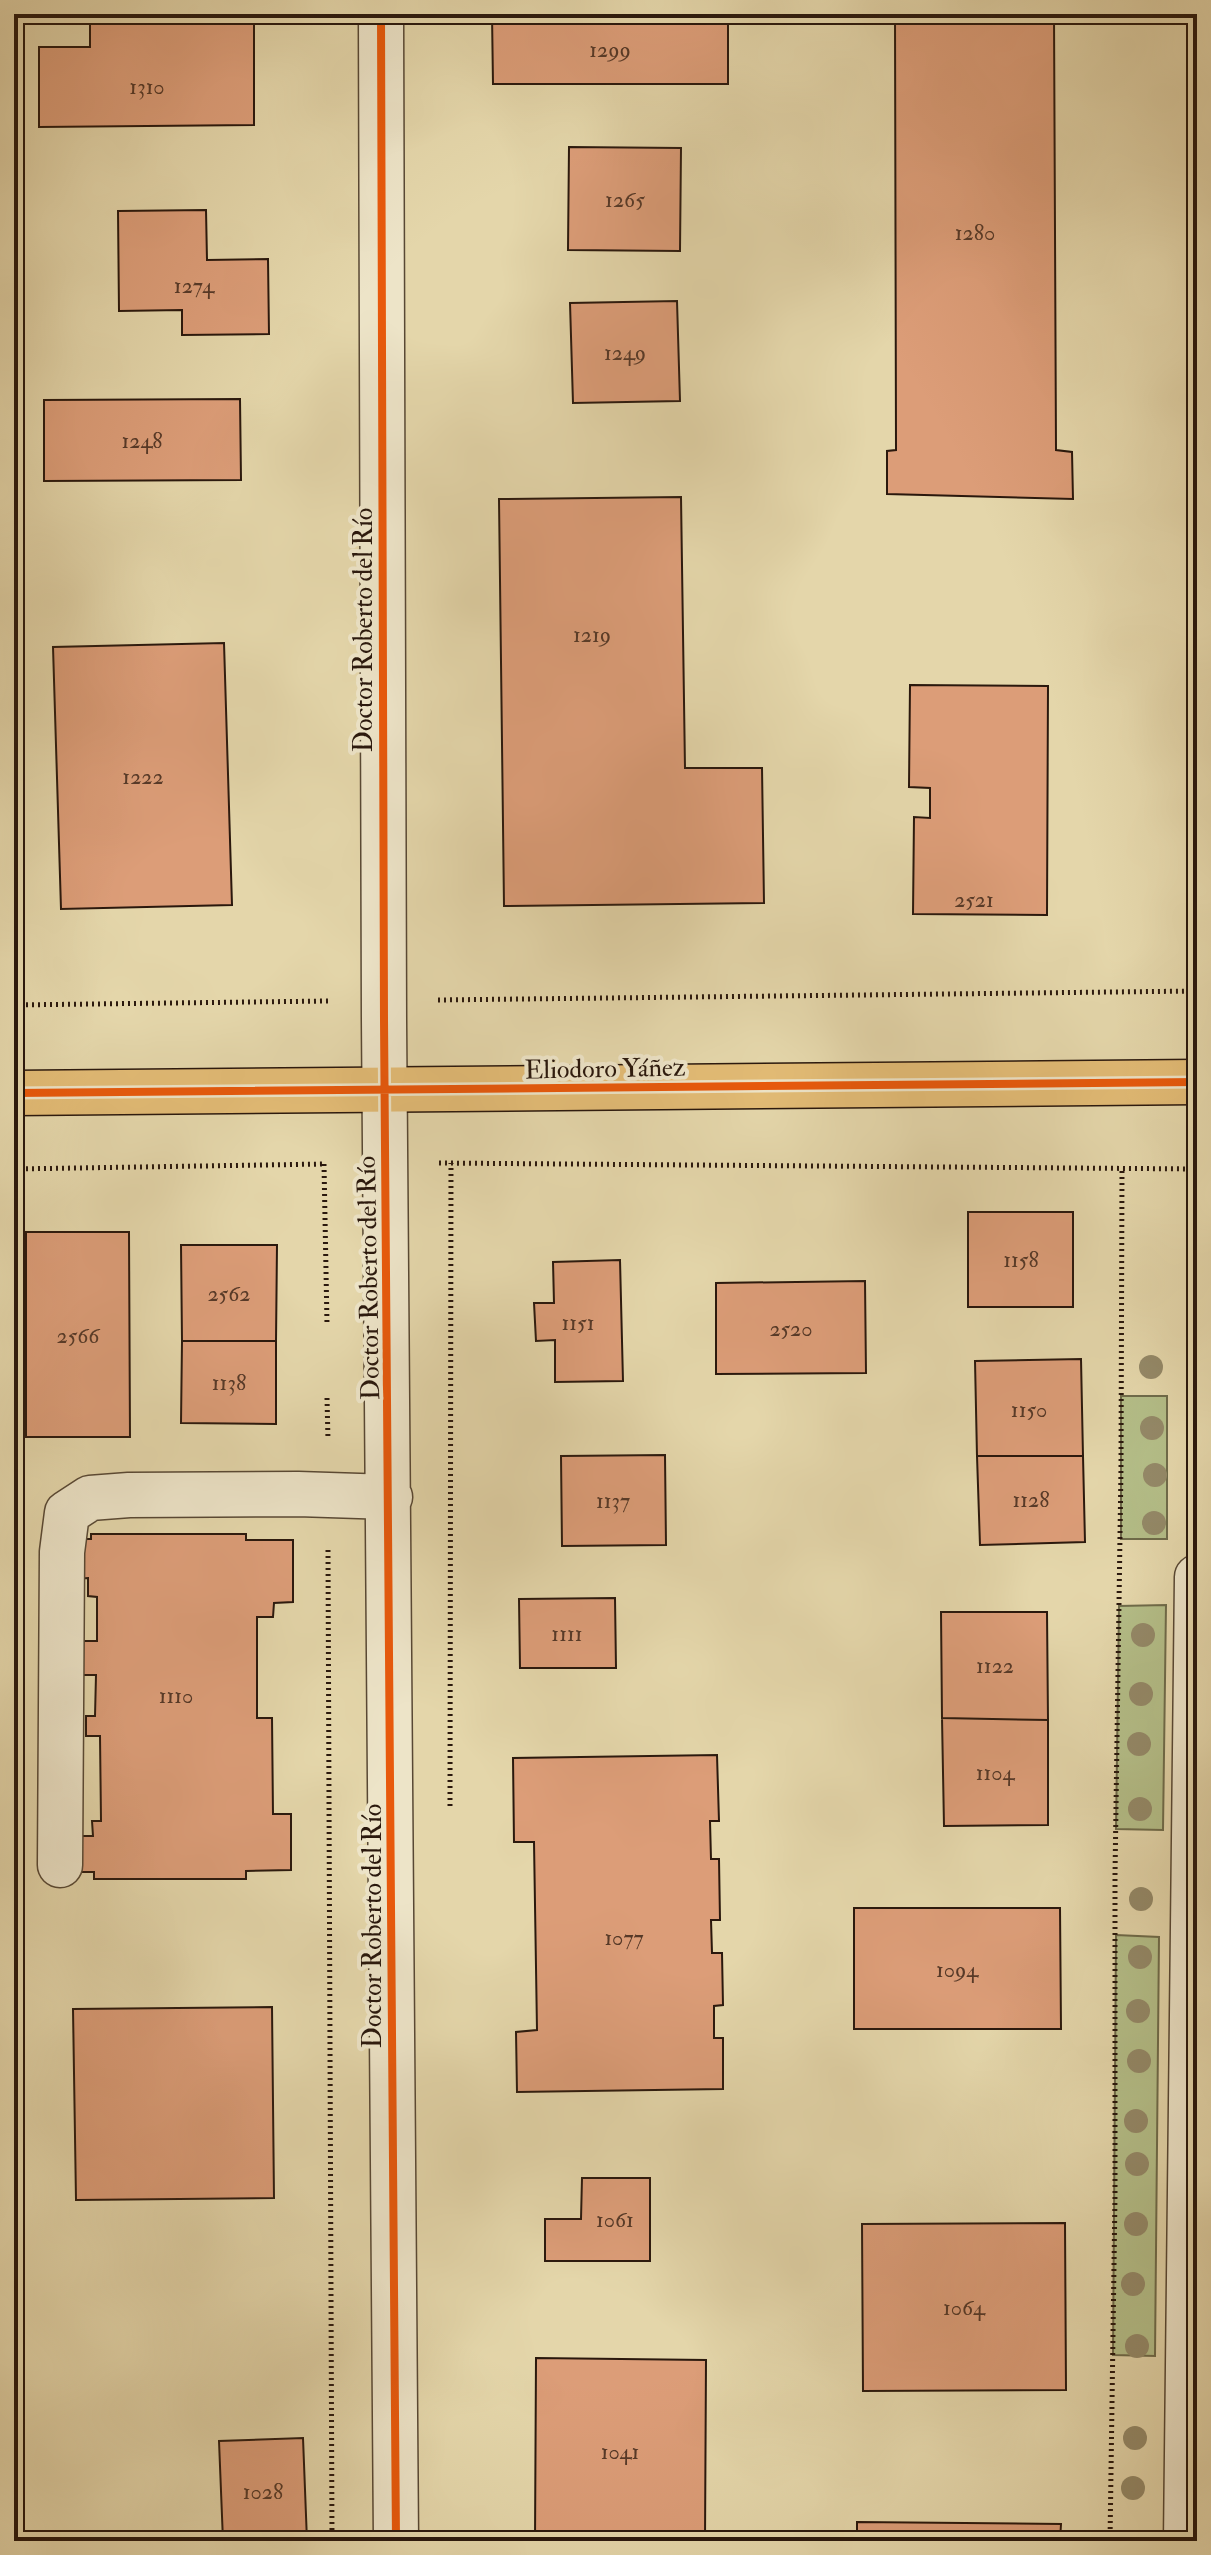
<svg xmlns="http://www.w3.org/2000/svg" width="1211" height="2555" viewBox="0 0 1211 2555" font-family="'IM FELL Double Pica',serif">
<rect width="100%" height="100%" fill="#e4d6aa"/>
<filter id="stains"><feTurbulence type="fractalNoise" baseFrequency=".0025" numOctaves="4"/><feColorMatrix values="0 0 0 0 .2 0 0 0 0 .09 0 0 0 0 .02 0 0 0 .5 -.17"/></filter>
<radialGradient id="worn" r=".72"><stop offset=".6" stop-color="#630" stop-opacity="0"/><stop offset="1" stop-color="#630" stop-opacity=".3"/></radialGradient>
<!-- green -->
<path fill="#b4be88" stroke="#6f6b4a" stroke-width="2" d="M 1121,1396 L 1167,1396 L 1167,1539 L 1121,1539 Z
M 1166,1605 L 1163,1830 L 1116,1829 L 1119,1606 Z
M 1116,1935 L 1159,1937 L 1155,2356 L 1113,2355 Z"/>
<!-- building -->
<path fill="#dc9d78" stroke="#2a180d" stroke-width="2" d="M 90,14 L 254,14 L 254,125 L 39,127 L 39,47 L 90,47 Z
M 492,14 L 728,14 L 728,84 L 493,84 Z
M 895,14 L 1054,14 L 1056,450 L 1072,452 L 1073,499 L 887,494 L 887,451 L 896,450 Z
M 569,147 L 681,148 L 680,251 L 568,250 Z
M 206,210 L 207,260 L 268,259 L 269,334 L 182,335 L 182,310 L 119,311 L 118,211 Z
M 677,301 L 680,401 L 573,403 L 570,303 Z
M 240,399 L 241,480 L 44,481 L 44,400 Z
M 681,497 L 685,768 L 762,768 L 764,903 L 504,906 L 499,499 Z
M 224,643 L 232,905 L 61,909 L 53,647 Z
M 910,685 L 1048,686 L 1047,915 L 913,914 L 914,817 L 930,818 L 930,788 L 909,787 Z
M 968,1212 L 1073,1212 L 1073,1307 L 968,1307 Z
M 26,1232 L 129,1232 L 130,1437 L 26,1437 Z
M 181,1245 L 277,1245 L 276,1341 L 182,1341 Z
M 620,1260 L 623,1381 L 555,1382 L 555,1340 L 536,1341 L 534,1303 L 554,1303 L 553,1262 Z
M 865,1281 L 866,1373 L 716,1374 L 716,1283 Z
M 182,1341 L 276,1341 L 276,1424 L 181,1423 Z
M 1081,1359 L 1083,1456 L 977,1456 L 975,1361 Z
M 665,1455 L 666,1545 L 562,1546 L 561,1456 Z
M 977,1456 L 1083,1456 L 1085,1542 L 980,1545 Z
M 91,1534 L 246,1534 L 246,1540 L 293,1540 L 293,1602 L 274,1603 L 273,1617 L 257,1617 L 257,1718 L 272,1718 L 273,1814 L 291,1814 L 291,1870 L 246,1871 L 246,1879 L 94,1879 L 94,1872 L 77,1872 L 77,1836 L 93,1836 L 92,1821 L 101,1821 L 100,1736 L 86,1736 L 86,1716 L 95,1716 L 96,1675 L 81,1675 L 81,1641 L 97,1641 L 97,1597 L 88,1596 L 88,1578 L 73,1579 L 73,1539 L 91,1539 Z
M 615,1598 L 616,1668 L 520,1668 L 519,1599 Z
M 941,1612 L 1047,1612 L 1048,1720 L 942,1718 Z
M 942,1718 L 1048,1720 L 1048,1825 L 944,1826 Z
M 717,1755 L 719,1821 L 710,1821 L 711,1859 L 719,1859 L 720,1920 L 711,1920 L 712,1953 L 722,1953 L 723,2005 L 714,2006 L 714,2038 L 723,2038 L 723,2089 L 517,2092 L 516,2032 L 537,2030 L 534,1842 L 514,1842 L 513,1758 Z
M 854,1908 L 1060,1908 L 1061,2029 L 854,2029 Z
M 272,2007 L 274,2198 L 76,2200 L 73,2009 Z
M 582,2178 L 650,2178 L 650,2261 L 545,2261 L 545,2219 L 581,2219 Z
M 1065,2223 L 1066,2390 L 863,2391 L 862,2224 Z
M 536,2358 L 706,2360 L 705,2541 L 535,2541 Z
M 303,2438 L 307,2541 L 223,2541 L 219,2441 Z
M 857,2522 L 1061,2524 L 1060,2541 L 857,2541 Z"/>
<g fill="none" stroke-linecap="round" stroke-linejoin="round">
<defs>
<path id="minor" d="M 381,14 L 384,1020 L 396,2541
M 60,1865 L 62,1552 L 67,1513 L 90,1498 L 129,1495 L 298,1494 L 390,1497
M 1186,2541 L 1197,1577"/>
<path id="major" d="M 14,1093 L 1197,1082"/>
</defs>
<!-- minor casing -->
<use href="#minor" stroke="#584834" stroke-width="47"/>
<!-- major casing -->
<use href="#major" stroke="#2a180d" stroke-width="47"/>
<!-- path -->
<path stroke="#2a180d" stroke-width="5" stroke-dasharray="2 4" stroke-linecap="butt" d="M 438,1000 L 1197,991
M 14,1005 L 328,1001
M 439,1163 L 1197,1169
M 324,1164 L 327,1324
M 14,1169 L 325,1164
M 327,1398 L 328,1440
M 328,1550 L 332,2541
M 450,1806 L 451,1163
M 1110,2541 L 1115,2196 L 1115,1875 L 1121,1468 L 1122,1168"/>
<!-- minor -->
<use href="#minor" stroke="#ede4c8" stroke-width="44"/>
<!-- major -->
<use href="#major" stroke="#e2bb75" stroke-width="44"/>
<defs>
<path id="cycleway" d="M 381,14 L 384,1020 L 396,2541
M 14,1093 L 1197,1082"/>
</defs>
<!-- cycleway casing -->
<use href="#cycleway" stroke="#ede4c8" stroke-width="13"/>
<!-- cycleway -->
<use href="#cycleway" stroke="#e8590c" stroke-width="8"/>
</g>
<!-- trees -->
<g fill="#948968">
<circle cx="1151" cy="1367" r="12"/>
<circle cx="1152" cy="1428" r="12"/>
<circle cx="1155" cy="1475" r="12"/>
<circle cx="1154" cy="1523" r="12"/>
<circle cx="1143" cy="1635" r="12"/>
<circle cx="1141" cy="1694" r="12"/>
<circle cx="1139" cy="1744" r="12"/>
<circle cx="1140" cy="1809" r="12"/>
<circle cx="1141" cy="1899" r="12"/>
<circle cx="1140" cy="1957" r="12"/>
<circle cx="1138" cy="2011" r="12"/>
<circle cx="1139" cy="2061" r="12"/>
<circle cx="1136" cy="2121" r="12"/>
<circle cx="1137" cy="2164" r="12"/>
<circle cx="1136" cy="2224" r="12"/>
<circle cx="1133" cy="2284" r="12"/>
<circle cx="1137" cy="2346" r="12"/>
<circle cx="1135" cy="2438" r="12"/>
<circle cx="1133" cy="2488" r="12"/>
</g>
<g text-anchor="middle" stroke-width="8" stroke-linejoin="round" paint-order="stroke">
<!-- number labels -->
<g font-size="22" fill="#563928">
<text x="610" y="57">1299</text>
<text x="147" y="94">1310</text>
<text x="625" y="207">1265</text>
<text x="975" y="240">1280</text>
<text x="194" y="293">1274</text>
<text x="625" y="360">1249</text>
<text x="142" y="448">1248</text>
<text x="592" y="642">1219</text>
<text x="143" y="784">1222</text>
<text x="974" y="907">2521</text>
<text x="1021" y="1267">1158</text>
<text x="229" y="1301">2562</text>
<text x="578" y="1330">1151</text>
<text x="791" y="1336">2520</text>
<text x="78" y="1343">2566</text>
<text x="229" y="1390">1138</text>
<text x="1029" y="1417">1150</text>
<text x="1031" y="1507">1128</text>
<text x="613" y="1508">1137</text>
<text x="567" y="1641">1111</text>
<text x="995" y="1673">1122</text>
<text x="176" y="1703">1110</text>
<text x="995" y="1780">1104</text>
<text x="624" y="1945">1077</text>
<text x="957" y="1977">1094</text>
<text x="615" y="2227">1061</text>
<text x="964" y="2315">1064</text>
<text x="620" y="2459">1041</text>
<text x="263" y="2499">1028</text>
</g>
<!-- street labels -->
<g font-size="26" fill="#2a180d" stroke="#ede4c8">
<text transform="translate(363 630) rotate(-90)" y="9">Doctor Roberto del Río</text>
<text transform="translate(605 1068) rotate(-1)" y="9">Eliodoro Yáñez</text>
<text transform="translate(368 1278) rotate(-91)" y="9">Doctor Roberto del Río</text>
<text transform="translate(372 1926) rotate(-90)" y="9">Doctor Roberto del Río</text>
</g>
</g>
<!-- margin -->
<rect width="1211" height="2555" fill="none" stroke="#e4d6aa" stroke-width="48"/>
<rect x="16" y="16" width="1179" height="2523" fill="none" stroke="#2a180d" stroke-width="4"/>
<rect x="24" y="24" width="1163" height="2507" fill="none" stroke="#2a180d" stroke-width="2"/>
<rect width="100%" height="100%" filter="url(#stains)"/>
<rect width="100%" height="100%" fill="url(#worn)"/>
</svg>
